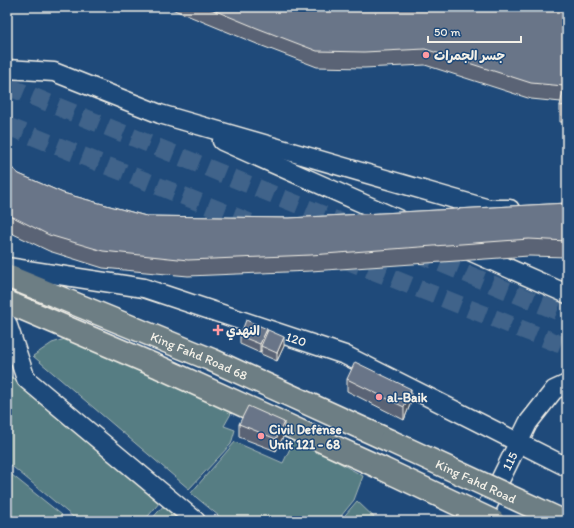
<svg xmlns="http://www.w3.org/2000/svg" width="574" height="528" viewBox="0 0 574 528" font-family="Itim,'Playpen Sans Arabic',sans-serif">
<rect width="100%" height="100%" fill="#1f4a7a"/>
<filter id="ink" filterUnits="userSpaceOnUse"><feTurbulence type="fractalNoise" baseFrequency=".025" numOctaves="2"/><feDisplacementMap in="SourceGraphic" scale="8" xChannelSelector="R" yChannelSelector="G"/><feConvolveMatrix kernelMatrix="1 2 1 2 8 2 1 2 1" color-interpolation-filters="sRGB"/></filter>
<g filter="url(#ink)">
<!-- green -->
<path fill="#577d83" stroke="#a6b7b6" d="M 65,339 L 233,410 L 224,426 L 235,430 L 231,444 L 189,489 L 33,356 L 52,343 Z
M 7,375 L 19,381 L 160,502 L 144,521 L 78,521 L 7,462 Z
M 295,438 L 363,476 L 354,500 L 337,521 L 225,521 L 191,493 L 235,442 L 283,463 Z
M 7,471 L 62,515 L 57,521 L 7,521 Z
M 357,501 L 378,521 L 340,521 Z
M 165,504 L 185,521 L 150,521 Z"/>
<g fill="none" stroke-linecap="round" stroke-linejoin="round">
<!-- minor-tunnel -->
<path stroke="#3f638a" stroke-width="18" stroke-dasharray="18 9" stroke-linecap="butt" d="M 7,86 L 348,225
M 7,126 L 259,226
M 416,253 L 567,315
M 343,259 L 567,347"/>
<defs>
<g id="minor">
<path d="M 7,69 L 54,72 L 160,114 L 489,209 L 510,209"/>
<path d="M 222,141 L 407,223"/>
<path d="M 465,249 L 567,294"/>
<path id="s1" d="M 7,267 L 144,288 L 345,355 L 567,467"/>
<path d="M 7,323 L 26,379 L 196,521"/>
<path id="s2" d="M 480,521 L 528,423 L 554,390 L 567,384"/>
</g>
<g id="major">
<path id="s3" d="M 7,276 L 212,360 L 390,441"/>
<path d="M 7,302 L 159,367 L 381,468"/>
</g>
</defs>
<!-- minor casing -->
<use href="#minor" stroke="#f4f1e8" stroke-width="21"/>
<!-- major casing -->
<use href="#major" stroke="#f4f1e8" stroke-width="25"/>
<!-- minor -->
<use href="#minor" stroke="#1f4a7a" stroke-width="18"/>
<!-- major -->
<use href="#major" stroke="#6d7e84" stroke-width="22"/>
<defs>
<g id="major-bridge">
<path id="s4" d="M 390,441 L 563,521"/>
<path d="M 381,468 L 493,521"/>
</g>
</defs>
<!-- major-bridge casing -->
<use href="#major-bridge" stroke="#f4f1e8" stroke-width="25" stroke-linecap="butt"/>
<!-- major-bridge -->
<use href="#major-bridge" stroke="#6d7e84" stroke-width="22"/>
</g>
<!-- wall -->
<path fill="#5a6475" stroke="#f4f1e8" d="M 167,7 L 567,7 L 567,122 L 560,122 L 560,106 L 561,102 L 531,99 L 425,65 L 364,68 L 317,67 L 257,44 Z
M 7,164 L 19,174 L 63,193 L 146,216 L 289,218 L 567,203 L 567,257 L 529,256 L 311,271 L 188,276 L 103,268 L 49,251 L 7,231 Z
M 267,333 L 284,346 L 277,361 L 261,354 L 261,350 L 260,353 L 240,344 L 240,336 Z
M 347,379 L 411,402 L 404,420 L 347,391 Z
M 239,424 L 284,435 L 276,451 L 239,437 Z"/>
<!-- shaded-wall -->
<path fill="#4a515f" stroke="#f4f1e8" d="M 267,329 L 267,338 L 261,346 L 261,350 L 260,353 L 260,344 Z
M 284,337 L 284,346 L 277,361 L 277,353 Z
M 411,389 L 411,402 L 404,420 L 404,407 Z
M 284,422 L 284,435 L 276,451 L 276,439 Z"/>
<!-- building -->
<path fill="#697488" stroke="#f4f1e8" d="M 206,7 L 567,7 L 567,105 L 560,106 L 564,86 L 531,83 L 425,49 L 364,52 L 317,51 L 257,28 Z
M 7,164 L 19,174 L 63,193 L 146,216 L 289,218 L 567,203 L 567,241 L 529,239 L 311,255 L 188,260 L 103,251 L 49,235 L 7,214 Z
M 246,320 L 267,329 L 260,344 L 240,336 Z
M 268,330 L 284,337 L 277,353 L 261,346 Z
M 355,362 L 411,389 L 404,407 L 347,379 Z
M 248,406 L 284,422 L 276,439 L 239,424 Z"/>
</g>
<!-- markers -->
<g fill="#ff9aa2" stroke="#1f4a7a" stroke-width="1.5">
<circle cx="426" cy="55" r="4"/>
<path d="M216 324h4v4h4v4h-4v4h-4v-4h-4v-4h4z"/>
<circle cx="379" cy="397" r="4"/>
<circle cx="261" cy="436" r="4"/>
</g>
<g text-anchor="middle" stroke-width="3" stroke-linejoin="round" paint-order="stroke">
<!-- poi labels -->
<g font-size="13" font-weight="bold" fill="#f4f1e8" stroke="#1f4a7a" text-anchor="start">
<text x="434" y="60">جسر الجمرات</text>
<text x="226" y="335">النهدي</text>
<text x="387" y="402">al-Baik</text>
<text x="269" y="434">Civil Defense<tspan x="269" dy="15">Unit 121 - 68</tspan></text>
</g>
<!-- street labels -->
<g font-size="13" fill="#f4f1e8" stroke="#1f4a7a">
<text dy="5" stroke="none"><textPath href="#s1" startOffset="299">120</textPath></text>
<text dy="5" stroke="none"><textPath href="#s3" startOffset="208">King Fahd Road 68</textPath></text>
<text dy="5" stroke="none"><textPath href="#s2" startOffset="67">115</textPath></text>
<text dy="5" stroke="none"><textPath href="#s4" startOffset="95">King Fahd Road</textPath></text>
</g>
</g>
<!-- margin -->
<rect width="574" height="528" fill="none" stroke="#1f4a7a" stroke-width="24"/>
<rect x="12" y="12" width="550" height="504" fill="none" stroke="#f4f1e8" stroke-width="1.5" filter="url(#ink)"/>
<!-- scale -->
<path d="M428 36v6h93v-6" fill="none" stroke="#f4f1e8" stroke-width="2"/>
<text x="434" y="36" font-size="12" fill="#f4f1e8" stroke="#1f4a7a" stroke-width="3" paint-order="stroke">50 m</text>
</svg>
